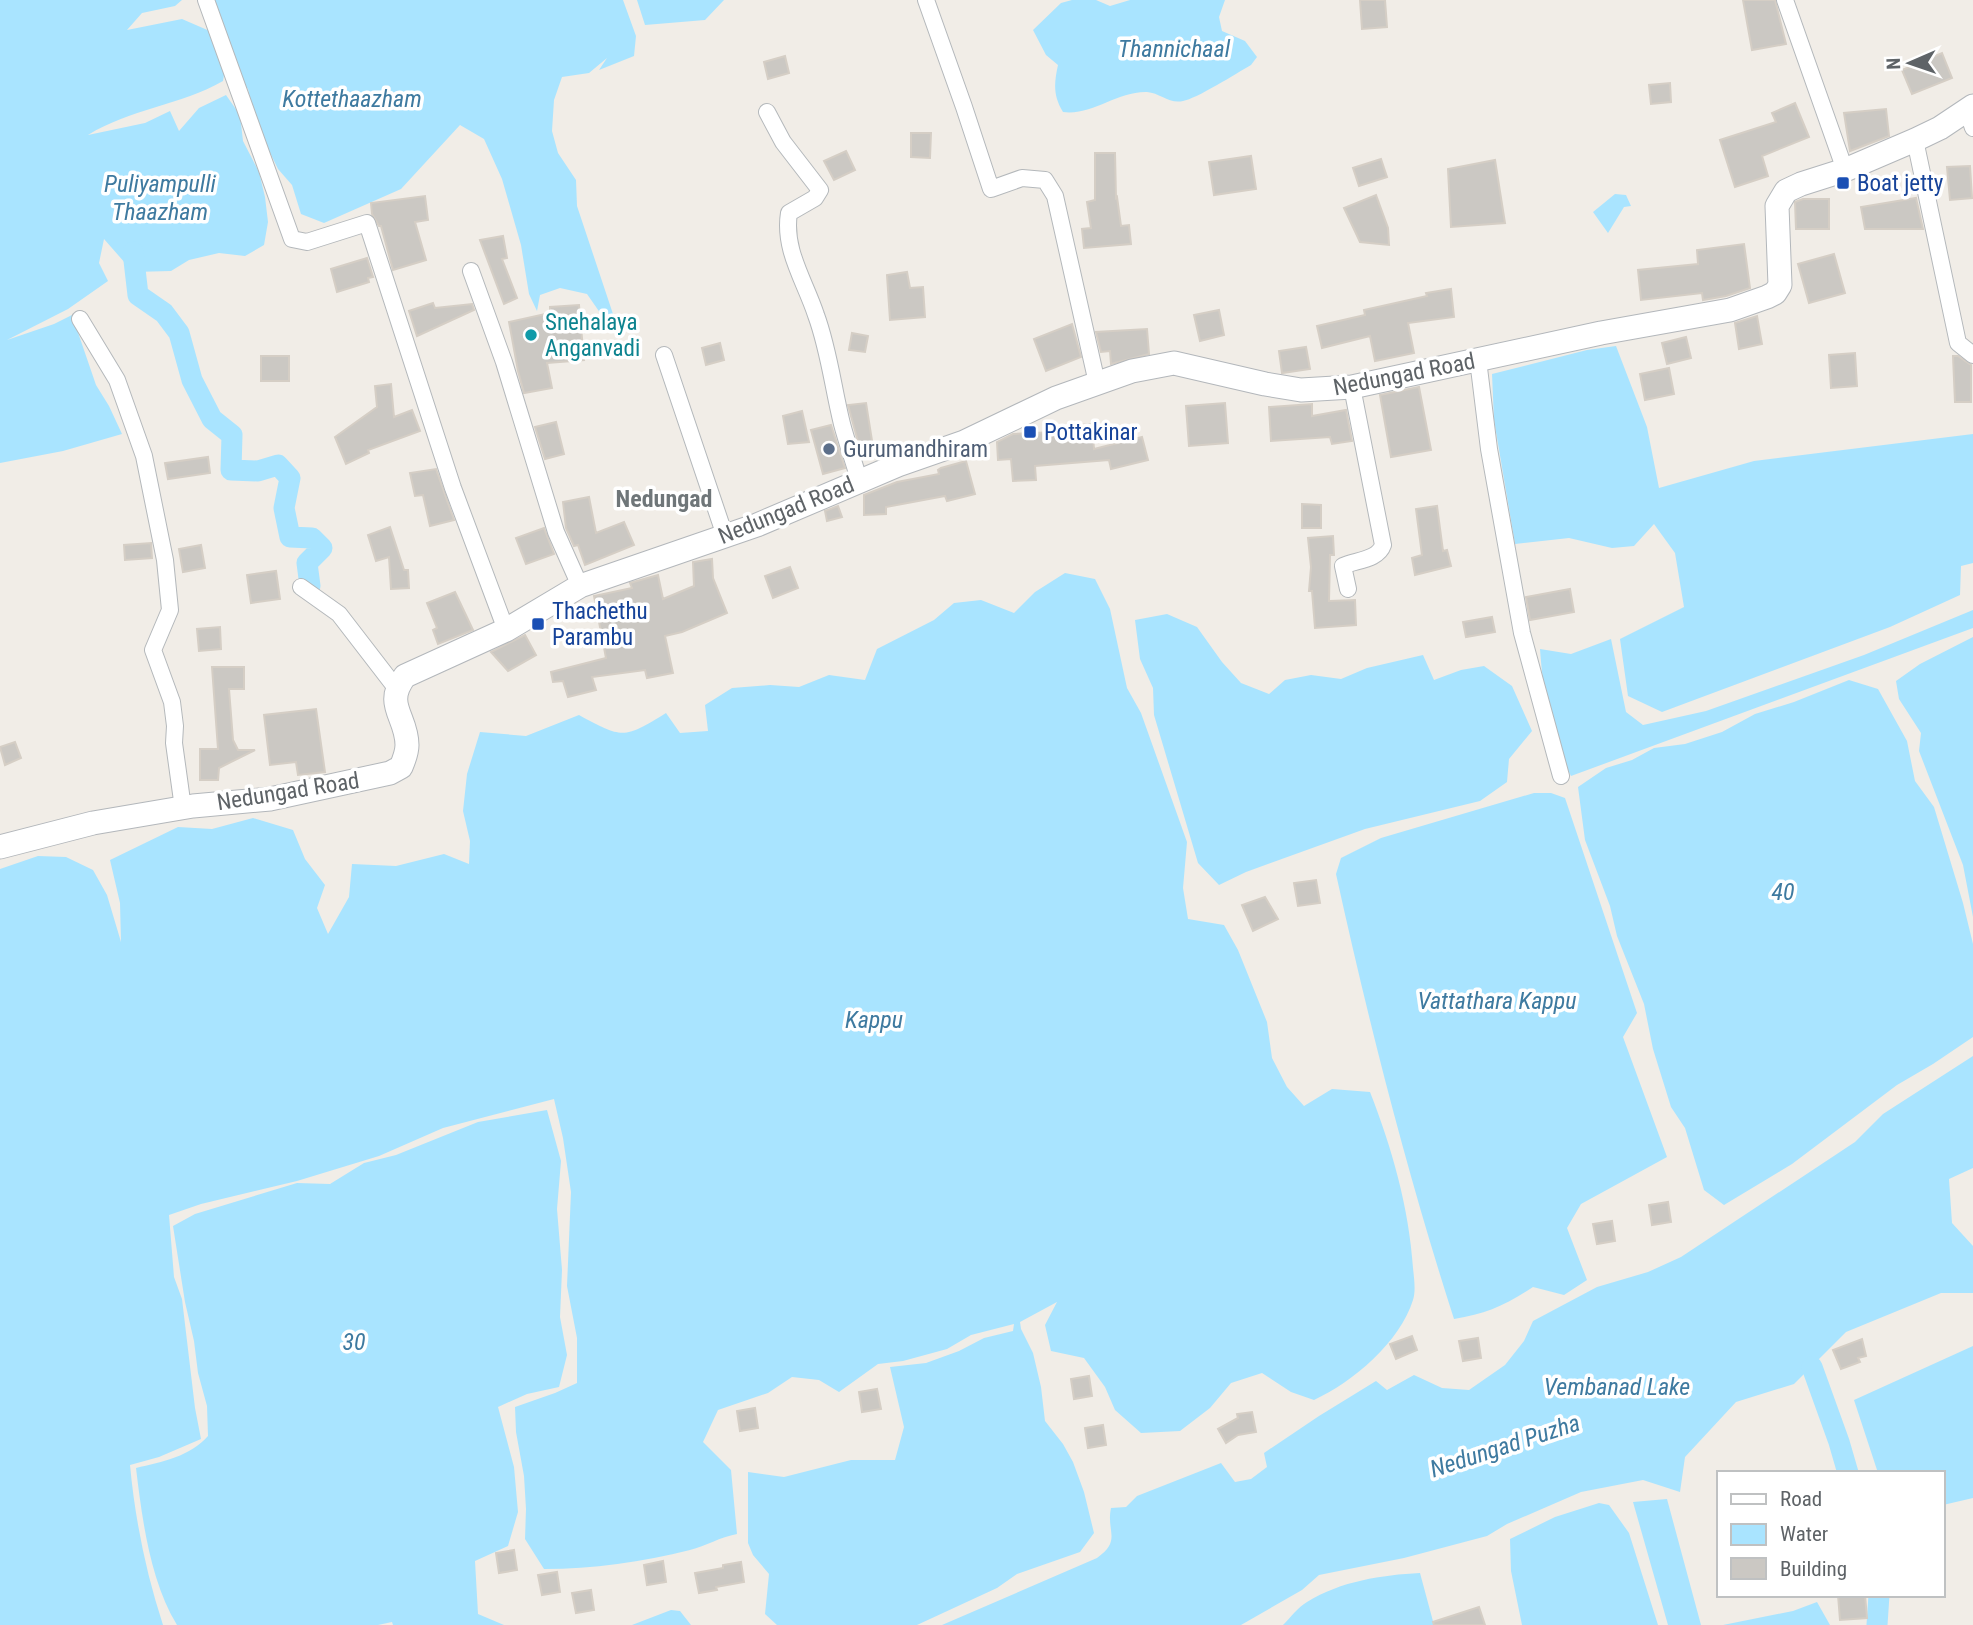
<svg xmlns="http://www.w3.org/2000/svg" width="1973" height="1625" viewBox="0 0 1973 1625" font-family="'Roboto Condensed',sans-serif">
<rect width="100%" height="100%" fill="#f1ede7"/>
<!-- water -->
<path fill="#a9e4ff" d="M 0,0 L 182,0 L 175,6 L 142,13 L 127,30 L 182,19 L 212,32 L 226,63 L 223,81 C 181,105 130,109 88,135 L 145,123 L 170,111 L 179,131 L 199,108 L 226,95 L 240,115 L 243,141 L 259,172 L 265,197 L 268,222 L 264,245 L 245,256 L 219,253 L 189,260 L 171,271 L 133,272 L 104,239 L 99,263 L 108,281 L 68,309 L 7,340 L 54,324 L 72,315 L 96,385 L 109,406 L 122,434 L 63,451 L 0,463 Z
M 207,0 L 623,0 L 636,36 L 634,56 L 599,70 L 607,58 L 589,73 L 562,77 L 554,100 L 552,131 L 558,153 L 576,180 L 577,206 L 613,314 L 603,317 L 587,294 L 560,288 L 540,295 L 537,311 L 529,294 L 521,245 L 502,179 L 484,139 L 460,125 L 401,189 L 324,223 L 301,214 L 292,185 L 278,169 L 256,124 L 248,89 L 235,73 Z
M 637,0 L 724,0 L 705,20 L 645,25 Z
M 1072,0 L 1096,0 L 1110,6 L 1130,0 L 1225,0 L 1219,17 L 1222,31 L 1245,41 L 1257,57 L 1251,65 C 1237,73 1196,99 1183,101 C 1169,104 1160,93 1147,92 C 1117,91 1092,116 1063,112 C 1053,96 1054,83 1058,65 L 1046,55 L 1033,30 L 1061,3 Z
M 1615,194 L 1626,195 L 1631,206 L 1624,207 L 1608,233 L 1593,212 Z
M 1616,346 L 1647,427 L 1659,488 L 1754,461 L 1973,434 L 1973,563 L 1961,566 L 1960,595 L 1890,627 L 1662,712 L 1628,696 L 1620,639 L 1684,607 L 1675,553 L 1654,524 L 1634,546 L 1612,548 L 1569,538 L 1515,544 L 1494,420 L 1492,374 L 1587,350 Z
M 1065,573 L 1095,579 L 1110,609 L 1127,688 L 1141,713 L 1187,842 L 1183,888 L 1188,919 L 1224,925 L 1238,950 L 1267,1022 L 1272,1058 L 1287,1087 L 1304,1106 L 1332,1089 L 1370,1092 C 1392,1148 1409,1208 1413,1268 C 1414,1278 1416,1291 1413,1300 C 1400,1342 1353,1382 1314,1400 L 1291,1392 L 1262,1373 L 1231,1383 L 1210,1408 L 1180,1431 L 1141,1433 L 1115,1410 L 1105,1387 L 1084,1358 L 1051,1351 L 1045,1325 L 1057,1302 L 1020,1322 L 1021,1329 L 1033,1353 L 1041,1387 L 1045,1421 L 1063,1444 L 1073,1462 L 1084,1492 L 1094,1533 L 1080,1552 L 1017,1574 L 997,1588 L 917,1625 L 777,1625 L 765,1614 L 769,1574 L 753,1555 L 748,1543 L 748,1472 L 784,1477 L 851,1460 L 895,1460 L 904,1427 L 890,1367 L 926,1363 L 959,1351 L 984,1338 L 1013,1331 L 1014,1324 L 971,1335 L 947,1349 L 903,1361 L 878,1364 L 839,1392 L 819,1380 L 792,1377 L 768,1393 L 718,1410 L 703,1442 L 731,1470 L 737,1534 C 720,1537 706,1546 690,1550 C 643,1562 592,1569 544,1569 L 525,1539 L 526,1509 L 524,1476 L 516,1432 L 515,1407 L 555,1393 L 577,1383 L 577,1338 L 567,1286 L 571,1192 L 563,1138 L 554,1099 L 443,1128 L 379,1156 L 297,1181 L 201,1204 L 169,1215 L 174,1277 L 182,1299 L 195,1408 L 201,1439 L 159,1457 L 130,1465 C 135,1519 146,1573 163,1625 L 0,1625 L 0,869 L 38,856 L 66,857 L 93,870 L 107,895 L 121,942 L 120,903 L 110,860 L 178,827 L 212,829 L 253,818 L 293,830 L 305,859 L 325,885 L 317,908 L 328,934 L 349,897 L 352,864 L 396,866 L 444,854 L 469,864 L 470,841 L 463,811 L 467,774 L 480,732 L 526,736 L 579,715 C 623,739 624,739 666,713 L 680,733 L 708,731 L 705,705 L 732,688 L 770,685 L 799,687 L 829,675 L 865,680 L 877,649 L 934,620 L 954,603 L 981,600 L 1014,613 L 1035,592 Z
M 1973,610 L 1973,628 L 1571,776 C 1550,739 1543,691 1540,649 L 1571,654 L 1611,639 L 1626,712 L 1643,725 L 1706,711 L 1864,655 Z
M 1167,614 L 1197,627 L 1222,662 L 1241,683 L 1269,694 L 1285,680 L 1311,675 L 1341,679 L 1367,668 L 1423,655 L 1434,680 L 1461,670 L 1484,666 L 1512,686 L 1532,731 L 1509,759 L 1507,782 L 1480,801 L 1365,829 L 1246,872 L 1219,885 L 1198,863 L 1154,715 L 1153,688 L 1140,659 L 1135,620 Z
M 1973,637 L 1973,917 L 1963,865 L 1919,751 L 1921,733 L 1899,699 L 1896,681 L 1920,664 Z
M 1849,680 L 1878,689 L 1907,741 L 1915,781 L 1934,807 L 1963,903 L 1973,944 L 1973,1037 L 1933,1064 L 1897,1085 L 1792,1164 L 1724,1205 L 1704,1190 L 1685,1128 L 1671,1107 L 1653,1049 L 1644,1004 L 1617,936 L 1610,906 L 1585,840 L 1578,787 L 1606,768 L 1632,760 L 1654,748 L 1685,744 L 1722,732 L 1755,714 L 1794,702 Z
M 1534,793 L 1551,793 L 1565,798 L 1637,1013 L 1623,1037 L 1667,1157 L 1581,1204 L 1567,1228 L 1587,1280 L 1564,1295 L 1533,1287 C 1506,1305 1486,1314 1454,1319 C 1407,1173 1369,1024 1336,874 L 1341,858 L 1381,838 Z
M 1973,1056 L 1973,1168 L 1949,1179 L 1952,1223 L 1973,1246 L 1973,1293 L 1941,1293 L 1846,1332 L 1794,1384 L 1736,1402 L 1685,1457 L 1680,1492 L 1643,1480 L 1581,1492 L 1507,1524 L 1487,1536 L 1404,1558 L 1319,1575 L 1302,1590 L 1241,1625 L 942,1625 L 1097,1558 C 1122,1540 1106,1532 1111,1508 L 1126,1507 L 1137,1496 L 1221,1463 L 1235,1482 L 1251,1479 L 1267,1467 L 1264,1453 L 1319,1416 L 1376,1381 L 1387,1390 L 1414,1375 L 1442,1388 L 1469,1390 L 1505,1365 L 1524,1341 L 1533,1321 L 1597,1287 L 1648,1272 L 1681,1257 L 1855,1142 L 1883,1114 Z
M 547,1110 L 561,1161 L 557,1209 L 562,1270 L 560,1317 L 567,1355 L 559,1387 L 527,1394 L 498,1407 L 514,1467 L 518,1512 L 508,1546 L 475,1561 L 478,1614 L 504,1625 L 393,1625 L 392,1622 L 378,1625 L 177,1625 C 150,1581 142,1518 136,1468 C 162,1462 191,1456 208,1436 L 207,1406 L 198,1373 L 194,1341 L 185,1302 L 173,1226 L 195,1214 L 297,1183 L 330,1184 L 364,1163 L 396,1155 L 478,1122 Z
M 1973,1346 L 1973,1498 L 1943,1505 L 1943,1473 L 1878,1473 L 1854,1400 Z
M 1667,1499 L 1701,1625 L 1668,1625 L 1633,1502 Z
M 1599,1503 L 1609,1505 L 1629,1533 L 1658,1625 L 1522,1625 L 1511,1571 L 1510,1539 L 1555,1517 Z
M 1420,1573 L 1434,1625 L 1283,1625 C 1290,1618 1298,1607 1307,1602 C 1341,1581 1382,1575 1420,1573 Z
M 1817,1602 L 1830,1625 L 1723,1625 L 1793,1611 Z
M 671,1610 L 680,1611 L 691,1625 L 632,1625 Z"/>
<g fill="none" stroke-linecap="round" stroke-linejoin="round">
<!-- canal -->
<path stroke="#a9e4ff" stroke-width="21" d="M 133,252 L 138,295 L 164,313 L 179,333 L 192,380 L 212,419 L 232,435 L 231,470 L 258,471 L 278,465 L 290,478 L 284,508 L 290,537 L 312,538 L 322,548 L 307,563 L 310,586
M 1812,1367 L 1839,1442 L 1848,1473
M 1877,1625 L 1879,1595"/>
</g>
<!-- building -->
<path fill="#cbc8c3" stroke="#d5cec5" stroke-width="2" d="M 1360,0 L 1385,0 L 1387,27 L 1362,29 Z
M 1743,0 L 1775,0 L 1786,44 L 1752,50 Z
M 1942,53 L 1952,78 L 1912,94 L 1902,70 Z
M 785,56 L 789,73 L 768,79 L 764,62 Z
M 1670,83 L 1671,102 L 1651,104 L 1649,85 Z
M 1795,103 L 1809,137 L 1762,156 L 1768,176 L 1735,187 L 1720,140 L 1776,122 L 1772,113 Z
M 1886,109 L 1889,136 L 1850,151 L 1844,113 Z
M 911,133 L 931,133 L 930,158 L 911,157 Z
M 846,151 L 855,170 L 834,180 L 824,161 Z
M 1095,153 L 1115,153 L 1116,198 L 1117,197 L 1121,226 L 1129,225 L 1131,244 L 1084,248 L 1082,229 L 1091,228 L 1087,202 L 1095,200 Z
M 1251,156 L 1256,189 L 1214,195 L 1209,162 Z
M 1381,159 L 1387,177 L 1359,186 L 1353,168 Z
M 1495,160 L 1505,223 L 1451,227 L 1448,169 Z
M 1970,166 L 1972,198 L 1950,200 L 1947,167 Z
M 1376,195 L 1388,228 L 1389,245 L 1360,242 L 1344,208 Z
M 425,196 L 428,220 L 415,222 L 426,260 L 393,270 L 381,226 L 379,226 L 372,214 L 371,203 Z
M 1916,198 L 1923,229 L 1865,229 L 1861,207 Z
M 1803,199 L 1829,199 L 1829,229 L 1796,229 L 1795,202 Z
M 503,236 L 507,258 L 502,259 L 517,298 L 504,304 L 480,240 Z
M 1744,244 L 1750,288 L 1726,296 L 1703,300 L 1702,293 L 1641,300 L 1638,270 L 1698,264 L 1697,250 Z
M 1834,254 L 1845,293 L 1809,303 L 1798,264 Z
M 367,258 L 373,277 L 368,278 L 369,282 L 337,292 L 331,269 Z
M 907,272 L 910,288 L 923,287 L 925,317 L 890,320 L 887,275 Z
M 1451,289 L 1454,317 L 1408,323 L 1414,353 L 1375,361 L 1370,336 L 1322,348 L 1317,326 L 1365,315 L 1364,310 L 1427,296 L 1426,293 Z
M 433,303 L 435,308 L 472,304 L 474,310 L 417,336 L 409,311 Z
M 579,305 L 584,360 L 547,363 L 552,388 L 524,393 L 518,371 L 509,322 L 550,313 L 550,307 Z
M 1219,310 L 1224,335 L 1200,341 L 1194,315 Z
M 1757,316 L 1762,344 L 1739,349 L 1735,323 Z
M 1072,324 L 1081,357 L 1046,371 L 1034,339 Z
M 1147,329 L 1149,354 L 1111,364 L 1110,351 L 1101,352 L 1096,332 Z
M 852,333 L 868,336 L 865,352 L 849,350 Z
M 1686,337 L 1691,358 L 1667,364 L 1662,343 Z
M 720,343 L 724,360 L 706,365 L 702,348 Z
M 1306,347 L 1310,369 L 1282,373 L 1279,351 Z
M 1855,353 L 1857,386 L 1831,388 L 1829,355 Z
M 261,356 L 289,356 L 289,381 L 261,381 Z
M 1953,356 L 1958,356 L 1971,365 L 1971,402 L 1955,402 Z
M 1669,368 L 1674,394 L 1645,400 L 1640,374 Z
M 391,384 L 394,417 L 412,410 L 420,431 L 368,450 L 369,453 L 346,464 L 335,437 L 377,407 L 375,386 Z
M 1419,387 L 1431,450 L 1391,457 L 1380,395 Z
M 866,403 L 873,447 L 860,449 L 848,405 Z
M 1225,403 L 1228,443 L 1189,446 L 1186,406 Z
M 1312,404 L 1312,416 L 1346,410 L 1352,441 L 1332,444 L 1330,437 L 1271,441 L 1269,407 Z
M 802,411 L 809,442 L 788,444 L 783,416 Z
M 556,422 L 564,454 L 545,459 L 535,427 Z
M 1092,424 L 1094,449 L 1142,437 L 1148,460 L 1111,469 L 1109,460 L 1035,466 L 1036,480 L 1013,481 L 1011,459 L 998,460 L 997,442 L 1013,434 L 1055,432 L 1054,427 Z
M 831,425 L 845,468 L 823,474 L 811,430 Z
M 208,457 L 210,473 L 168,479 L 165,463 Z
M 966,461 L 975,494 L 947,501 L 945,496 L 886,507 L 886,514 L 864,515 L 864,495 L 897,482 L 939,474 L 938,470 L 941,468 Z
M 436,469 L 454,520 L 430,526 L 423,495 L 415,496 L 410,473 Z
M 589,497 L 596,533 L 624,522 L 634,545 L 585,565 L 578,545 L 574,546 L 566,528 L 563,502 Z
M 1302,504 L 1321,505 L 1321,528 L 1302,528 Z
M 838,506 L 842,517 L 827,521 L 825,511 Z
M 1437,506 L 1443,551 L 1447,550 L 1451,566 L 1415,575 L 1412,558 L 1422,555 L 1416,509 Z
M 390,527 L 404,570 L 408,570 L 409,588 L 391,589 L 389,557 L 376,561 L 368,535 Z
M 544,528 L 554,554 L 526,564 L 516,538 Z
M 1333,536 L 1334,555 L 1330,555 L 1329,601 L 1355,600 L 1356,625 L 1315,628 L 1312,591 L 1309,591 L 1311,567 L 1308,538 Z
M 151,543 L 152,558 L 125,560 L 124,545 Z
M 201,545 L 205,568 L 183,572 L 179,549 Z
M 712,559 L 713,578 L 727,613 L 682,632 L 665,636 L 673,673 L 647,678 L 645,670 L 592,677 L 596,690 L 568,697 L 563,681 L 553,682 L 551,672 L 606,658 L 594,596 L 632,588 L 630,583 L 658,575 L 663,599 L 694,586 L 693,562 Z
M 790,567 L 798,588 L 773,598 L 765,576 Z
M 276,571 L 280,599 L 251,603 L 247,575 Z
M 1570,589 L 1574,612 L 1530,620 L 1526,597 Z
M 455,592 L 473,630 L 438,644 L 433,630 L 437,628 L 427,603 Z
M 1492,617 L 1495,632 L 1466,637 L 1463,622 Z
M 220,627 L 221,649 L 199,651 L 197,629 Z
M 525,635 L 536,655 L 508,671 L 491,652 Z
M 212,667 L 244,667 L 244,689 L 229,689 L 233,740 L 238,750 L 255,750 L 219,768 L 218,780 L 200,780 L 200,749 L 218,749 Z
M 316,709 L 325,772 L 298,775 L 296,762 L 270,765 L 264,715 Z
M 15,742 L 21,758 L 5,765 L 0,747 Z
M 1316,880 L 1320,903 L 1298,906 L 1294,883 Z
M 1265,897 L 1278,919 L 1253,931 L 1242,905 Z
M 1668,1202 L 1671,1222 L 1652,1225 L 1649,1205 Z
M 1612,1221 L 1615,1241 L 1597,1244 L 1593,1224 Z
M 1412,1336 L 1417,1350 L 1396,1359 L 1390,1344 Z
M 1478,1338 L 1481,1358 L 1463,1361 L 1459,1341 Z
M 1862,1339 L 1866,1356 L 1858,1358 L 1860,1362 L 1841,1369 L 1833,1350 Z
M 1089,1376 L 1092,1396 L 1074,1399 L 1071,1379 Z
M 877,1389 L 881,1409 L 862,1412 L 859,1392 Z
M 755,1408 L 758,1428 L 740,1431 L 737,1411 Z
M 1252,1412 L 1256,1432 L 1238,1435 L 1226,1443 L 1218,1429 L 1238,1418 L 1237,1414 Z
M 1103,1425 L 1106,1445 L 1088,1448 L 1085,1428 Z
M 514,1550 L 517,1570 L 499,1573 L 496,1553 Z
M 663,1561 L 666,1582 L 647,1585 L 644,1565 Z
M 741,1562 L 744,1582 L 716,1587 L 717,1590 L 699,1593 L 695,1573 L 723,1568 L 723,1565 Z
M 557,1572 L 560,1592 L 542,1595 L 538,1575 Z
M 591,1590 L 594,1610 L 576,1613 L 572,1593 Z
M 1838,1595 L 1865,1595 L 1867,1618 L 1840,1620 Z
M 1479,1607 L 1485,1625 L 1434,1625 L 1433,1622 Z"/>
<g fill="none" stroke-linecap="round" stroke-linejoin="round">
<defs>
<path id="street" d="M 206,0 L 292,239 L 307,242 L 367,223 L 453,488 L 506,630
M 926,0 L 964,107 L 991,189 L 1022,178 L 1045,180 L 1055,196 L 1097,383
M 1785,0 L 1845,170
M 1967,110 L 1973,128
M 767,112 L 783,142 L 820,190 L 815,198 L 789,213 C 783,250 805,281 816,315 C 829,350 833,388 842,424 C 847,443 854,462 859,480
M 1915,140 L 1958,343 L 1973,355
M 471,271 L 504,362 L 556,532 L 580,586
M 80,319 L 117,380 L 144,456 L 165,560 L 170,610 L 153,650 L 172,702 L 175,726 L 174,743 L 183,808
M 664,355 L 725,536
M 1478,360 L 1489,449 L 1522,633 L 1561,776
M 301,587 L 339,614 L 396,688
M 1348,589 L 1343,566 C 1356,560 1378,560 1383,545 L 1352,387"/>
<path id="secondary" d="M 0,847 L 93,823 L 193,806 L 270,799 L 390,773 L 401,767 C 404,760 407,753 407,745 C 407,716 383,705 405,676 L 506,630 L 580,586 L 757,525 L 898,465 L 964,442 L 1056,398 L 1132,371 L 1174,363 L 1265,384 L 1301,390 L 1352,387 L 1601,333 L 1730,310 L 1767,297 L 1775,293 L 1780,285 L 1777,206 L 1786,191 L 1801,184 L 1845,170 L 1915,140 L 1940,128 L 1973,106"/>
</defs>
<!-- street casing -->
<use href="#street" stroke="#b4b8bb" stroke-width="18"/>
<!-- secondary casing -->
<use href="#secondary" stroke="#b3b7bb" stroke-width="25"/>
<!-- street -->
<use href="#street" stroke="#fff" stroke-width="16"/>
<!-- secondary -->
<use href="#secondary" stroke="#fff" stroke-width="23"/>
</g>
<!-- markers -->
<g fill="#1a4fb4" stroke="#fff" stroke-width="2.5">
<rect x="1836" y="176" width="14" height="14" rx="3.5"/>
<rect x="1023" y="425" width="14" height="14" rx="3.5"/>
<rect x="531" y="617" width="14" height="14" rx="3.5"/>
</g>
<circle fill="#0f9aa8" stroke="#fff" stroke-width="2.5" cx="531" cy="335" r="7"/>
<circle fill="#5c6f8a" stroke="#fff" stroke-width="2.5" cx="829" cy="449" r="7"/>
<g text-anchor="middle" stroke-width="7" stroke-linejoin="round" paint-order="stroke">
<!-- transit labels -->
<g font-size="23" fill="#164399" stroke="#fff" text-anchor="start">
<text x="1857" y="191">Boat jetty</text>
<text x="1044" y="440">Pottakinar</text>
<text x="552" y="619">Thachethu<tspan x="552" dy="26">Parambu</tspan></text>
</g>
<!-- culture labels -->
<g font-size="23" fill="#0d838f" stroke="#fff" text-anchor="start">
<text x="545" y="330">Snehalaya<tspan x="545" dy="26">Anganvadi</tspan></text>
</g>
<!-- street labels -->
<g font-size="23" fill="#5e6367" stroke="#fff">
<text transform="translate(1404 374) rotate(-11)" y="8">Nedungad Road</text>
<text transform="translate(786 510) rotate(-22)" y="8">Nedungad Road</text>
<text transform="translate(288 791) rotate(-9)" y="8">Nedungad Road</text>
</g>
<!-- service labels -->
<g font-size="23" fill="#4e5e75" stroke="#fff" text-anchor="start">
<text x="843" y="457">Gurumandhiram</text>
</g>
<!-- water labels -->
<g font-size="24" font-style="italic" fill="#3e7aa0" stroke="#fff">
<text x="1174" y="57">Thannichaal</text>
<text x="352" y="107">Kottethaazham</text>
<text x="160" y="192">Puliyampulli<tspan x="160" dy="28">Thaazham</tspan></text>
<text x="1783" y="900">40</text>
<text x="1497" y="1009">Vattathara Kappu</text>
<text x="874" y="1028">Kappu</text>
<text x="354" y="1350">30</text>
<text x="1617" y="1395">Vembanad Lake</text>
<text transform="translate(1505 1446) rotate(-18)" y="8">Nedungad Puzha</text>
</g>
<!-- neighbourhood labels -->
<g font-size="24" font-weight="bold" fill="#6f7679" stroke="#fff">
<text x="664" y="507">Nedungad</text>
</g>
</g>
<!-- legend -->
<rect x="1717" y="1471" width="228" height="126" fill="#ffffff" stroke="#bfc1c2" stroke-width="2"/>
<rect x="1731" y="1494" width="35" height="10" fill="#ffffff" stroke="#bfc1c2" stroke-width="2"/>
<text x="1780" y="1506" font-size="21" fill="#5e6367">Road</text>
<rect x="1731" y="1524" width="35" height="21" fill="#a9e4ff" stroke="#bfc1c2" stroke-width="2"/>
<text x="1780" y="1541" font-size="21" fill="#5e6367">Water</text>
<rect x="1731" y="1558" width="35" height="21" fill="#cbc8c3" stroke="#bfc1c2" stroke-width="2"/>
<text x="1780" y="1576" font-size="21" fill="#5e6367">Building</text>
<!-- north arrow -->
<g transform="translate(1910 63) rotate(268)" stroke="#ffffff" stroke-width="5" paint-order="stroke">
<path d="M0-5L12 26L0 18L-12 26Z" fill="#5e6367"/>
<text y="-10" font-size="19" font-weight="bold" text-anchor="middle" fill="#5e6367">N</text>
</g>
</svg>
